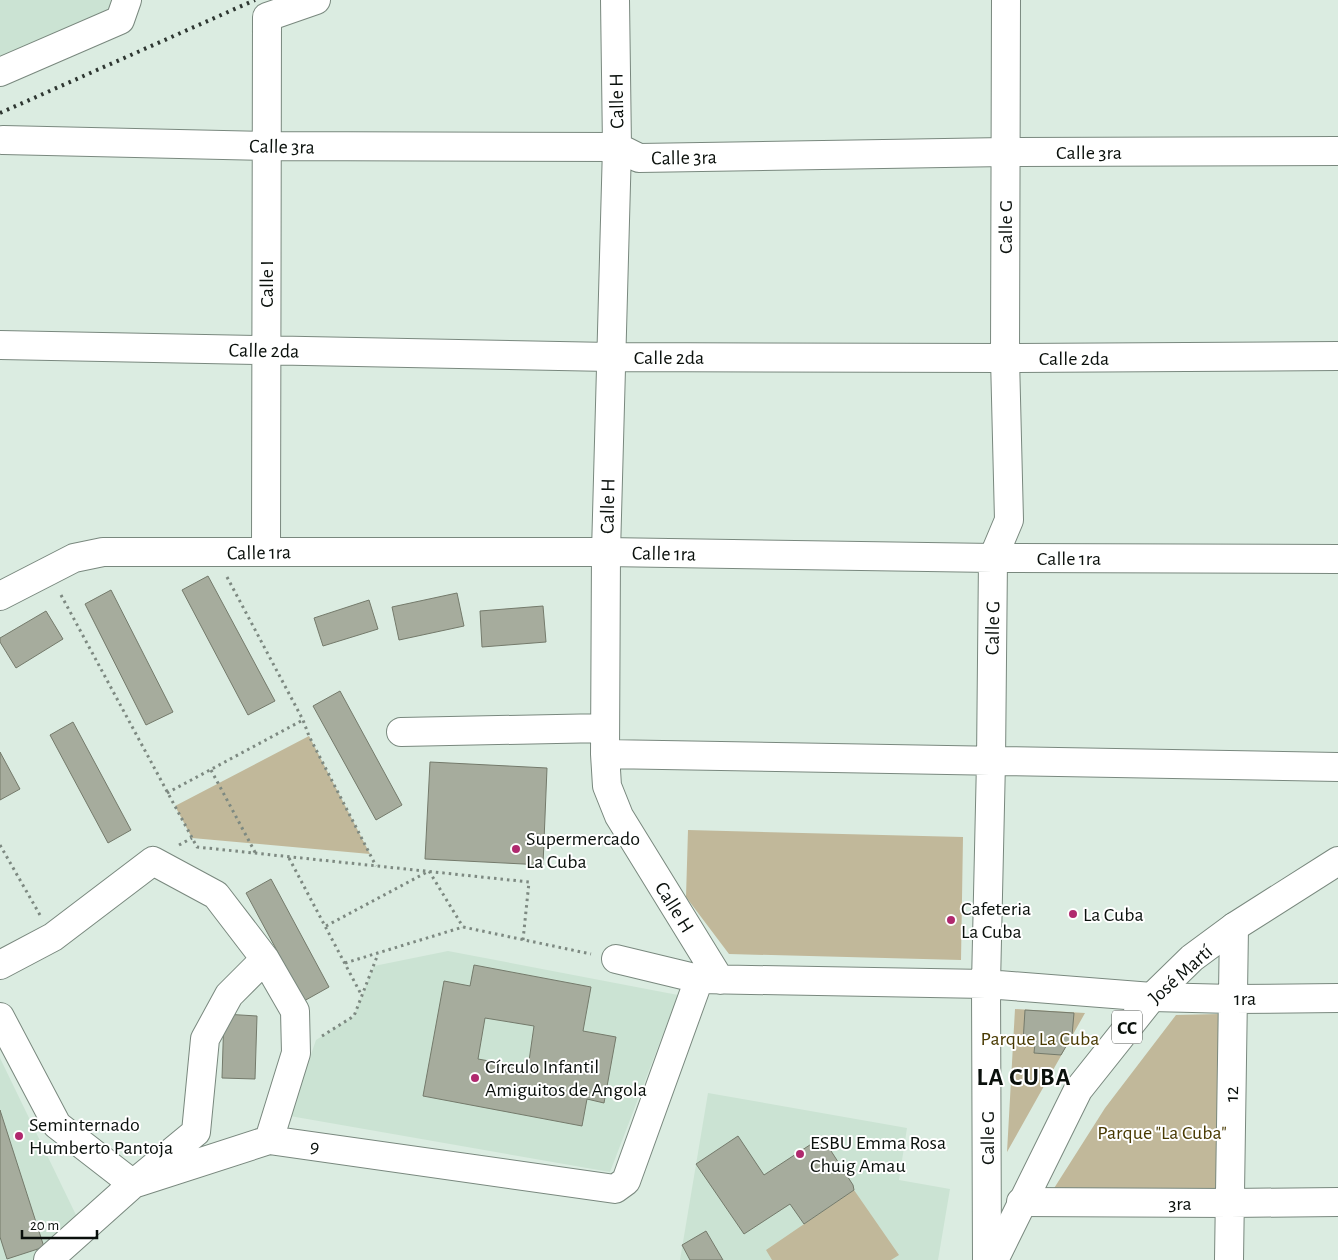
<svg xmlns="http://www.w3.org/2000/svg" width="1338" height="1260" viewBox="0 0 1338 1260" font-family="'Alegreya Sans',sans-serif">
<rect width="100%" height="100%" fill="#dbece1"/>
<!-- built -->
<path fill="#cbe3d3" d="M 0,0 L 139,0 L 0,59 Z
M 448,951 L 678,995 L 610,1172 L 290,1116 L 316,1040 L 354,1016 L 374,966 Z
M 0,1058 L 76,1215 L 47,1251 L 34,1260 L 0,1260 Z
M 708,1093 L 907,1128 L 899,1180 L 950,1189 L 938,1260 L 680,1260 Z"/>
<!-- green -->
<path fill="#c1b89a" d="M 309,736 L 370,854 L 192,838 L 175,806 Z
M 688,830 L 963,837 L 961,960 L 729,954 L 686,897 Z
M 1015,1009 L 1085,1013 L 1007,1152 Z
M 1219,1014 L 1221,1191 L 1051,1193 L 1105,1108 L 1176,1015 Z
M 854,1190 L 899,1255 L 891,1260 L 772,1260 L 766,1250 Z"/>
<!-- building -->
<path fill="#a6ac9d" stroke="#747a6b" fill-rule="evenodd" d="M 208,576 L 275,701 L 248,715 L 182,590 Z
M 111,590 L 173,712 L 146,725 L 85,604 Z
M 457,593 L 464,626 L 399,640 L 392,607 Z
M 369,600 L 378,629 L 323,646 L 314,618 Z
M 543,606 L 546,642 L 482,647 L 480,611 Z
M 46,611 L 63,639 L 16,668 L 0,642 L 0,638 Z
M 340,691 L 402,805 L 376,820 L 313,706 Z
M 73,722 L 131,830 L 108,843 L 50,735 Z
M 0,752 L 20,789 L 0,800 Z
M 430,762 L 547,768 L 543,865 L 425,859 Z
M 271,879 L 329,987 L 304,1001 L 246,893 Z
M 474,965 L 591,987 L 583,1031 L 616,1037 L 604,1103 L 587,1099 L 582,1126 L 423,1096 L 444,981 L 470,986 ZM 485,1018 L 534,1026 L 528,1068 L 478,1059 Z
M 1025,1010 L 1074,1013 L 1072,1036 L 1061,1055 L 1034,1053 L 1035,1043 L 1023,1042 Z
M 224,1014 L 257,1016 L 255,1079 L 222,1078 Z
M 0,1110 L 44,1247 L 7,1259 L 0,1237 Z
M 738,1136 L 764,1175 L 822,1137 L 853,1185 L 854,1190 L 804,1224 L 790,1204 L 744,1234 L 696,1164 Z
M 706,1231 L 723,1260 L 690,1260 L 682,1245 Z"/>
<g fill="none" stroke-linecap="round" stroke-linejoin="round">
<defs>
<path id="minor" d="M 615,0 L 617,147 L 606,552 L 605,754 L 607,786 L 619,816 L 720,980
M 0,72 L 120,20 L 127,0
M 3,140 L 266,146 L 617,147 L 639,158 L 1005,152 L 1338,151
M 0,345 L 610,357 L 1005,358 L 1338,356
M 266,551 L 267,17 L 316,0
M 0,596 L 74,558 L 103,552 L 606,552 L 993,558 L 1338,559
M 401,732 L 605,728
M 605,754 L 1338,767
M 616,959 L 699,979 L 986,984 L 1152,997 L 1233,999 L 1338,998
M 0,965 L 53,937 L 153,861 L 216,895 L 265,959 L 295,1011 L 296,1053 L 269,1140
M 0,1017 L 57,1125 L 133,1184 L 196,1132 L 205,1039 L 229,995 L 265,959
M 1021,1202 L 1230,1203 L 1338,1202
M 48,1260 L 133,1184 L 269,1140 L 615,1189 L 626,1181 L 699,979
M 987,1260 L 986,984 L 991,761 L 993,558 L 1009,520 L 1005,358 L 1006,0
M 1229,1260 L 1234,927"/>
<path id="major" d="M 994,1260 L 1078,1090 L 1152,997 L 1192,958 L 1234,927 L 1338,861"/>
</defs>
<!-- minor casing -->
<use href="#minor" stroke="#79887e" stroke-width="30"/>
<!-- major casing -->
<use href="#major" stroke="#79887e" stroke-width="30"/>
<!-- path -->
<path stroke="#7d8981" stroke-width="3" stroke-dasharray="2.5 4" stroke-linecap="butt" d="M 227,577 L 303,720 L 309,736 L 376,866
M 61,595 L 197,847 L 529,882 L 523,940
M 211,770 L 256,854
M 167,793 L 303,720
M 0,845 L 40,915
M 179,845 L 192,838
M 289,858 L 362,996
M 326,926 L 429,871 L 463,927
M 345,963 L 463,927 L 591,954
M 322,1036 L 354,1016 L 378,954"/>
<!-- minor -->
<use href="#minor" stroke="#fff" stroke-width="28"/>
<!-- major -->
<use href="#major" stroke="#fff" stroke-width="28"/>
<!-- rail -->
<path stroke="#2e3631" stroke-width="4" stroke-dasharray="2.5 5" stroke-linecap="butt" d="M 0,113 L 255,0"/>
</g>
<!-- markers -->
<g fill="#b0296e" stroke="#fff" stroke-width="2">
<circle cx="516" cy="849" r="5"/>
<circle cx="1073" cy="914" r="5"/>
<circle cx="951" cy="920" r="5"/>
<circle cx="475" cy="1078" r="5"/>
<circle cx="19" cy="1136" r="5"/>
<circle cx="800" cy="1154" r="5"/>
</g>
<g text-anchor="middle" stroke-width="4" stroke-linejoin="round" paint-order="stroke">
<!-- shield labels -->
<rect fill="#fff" stroke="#545855" stroke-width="1" x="1112" y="1010.5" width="30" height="33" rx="4"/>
<g font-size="19" font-weight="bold" fill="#0a100c">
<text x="1127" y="1034">CC</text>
</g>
<!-- street labels -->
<g font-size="20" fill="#0a100c" stroke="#fff">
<text transform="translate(616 101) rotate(-91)" y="7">Calle H</text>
<text transform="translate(282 146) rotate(1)" y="7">Calle 3ra</text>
<text x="1089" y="159">Calle 3ra</text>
<text transform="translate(684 157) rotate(-1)" y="7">Calle 3ra</text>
<text transform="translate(1005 227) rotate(-90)" y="7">Calle G</text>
<text transform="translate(266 284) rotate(-90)" y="7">Calle I</text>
<text transform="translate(264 350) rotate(1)" y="7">Calle 2da</text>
<text x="669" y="364">Calle 2da</text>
<text x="1074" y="365">Calle 2da</text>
<text transform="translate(607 506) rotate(-89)" y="7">Calle H</text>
<text transform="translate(259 552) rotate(-1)" y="7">Calle 1ra</text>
<text transform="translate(664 553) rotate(1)" y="7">Calle 1ra</text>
<text x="1069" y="565">Calle 1ra</text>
<text transform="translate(992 628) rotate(-89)" y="7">Calle G</text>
<text transform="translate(675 907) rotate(58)" y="7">Calle H</text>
<text transform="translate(1180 974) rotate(-42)" y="7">José Martí</text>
<text x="1245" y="1005">1ra</text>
<text transform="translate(1231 1094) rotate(-89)" y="7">12</text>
<text transform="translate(987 1138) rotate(-90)" y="7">Calle G</text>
<text transform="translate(315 1146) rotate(8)" y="7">9</text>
<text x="1180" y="1210">3ra</text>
</g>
<!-- poi labels -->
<g font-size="20" fill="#0a100c" stroke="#fff" text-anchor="start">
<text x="526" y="845">Supermercado<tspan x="526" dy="23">La Cuba</tspan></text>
<text x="961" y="915">Cafeteria<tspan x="961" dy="23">La Cuba</tspan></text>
<text x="1083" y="921">La Cuba</text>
<text x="485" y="1073">Círculo Infantil<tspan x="485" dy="23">Amiguitos de Angola</tspan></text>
<text x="29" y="1131">Seminternado<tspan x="29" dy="23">Humberto Pantoja</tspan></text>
<text x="810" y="1149">ESBU Emma Rosa<tspan x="810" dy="23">Chuig Amau</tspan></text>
</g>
<!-- park labels -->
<g font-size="20" fill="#483901" stroke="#fff">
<text x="1040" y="1045">Parque La Cuba</text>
<text x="1162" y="1139">Parque "La Cuba"</text>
</g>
<!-- district labels -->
<g font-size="25" font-weight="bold" letter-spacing="1" fill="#0a100c" stroke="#fff">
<text x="1024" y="1085">LA CUBA</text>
</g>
</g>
<!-- scale -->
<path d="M22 1230v8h75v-8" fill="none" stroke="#0a100c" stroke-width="2.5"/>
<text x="30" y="1230" font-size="15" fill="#0a100c" stroke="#ffffff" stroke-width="4" paint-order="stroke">20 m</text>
</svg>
